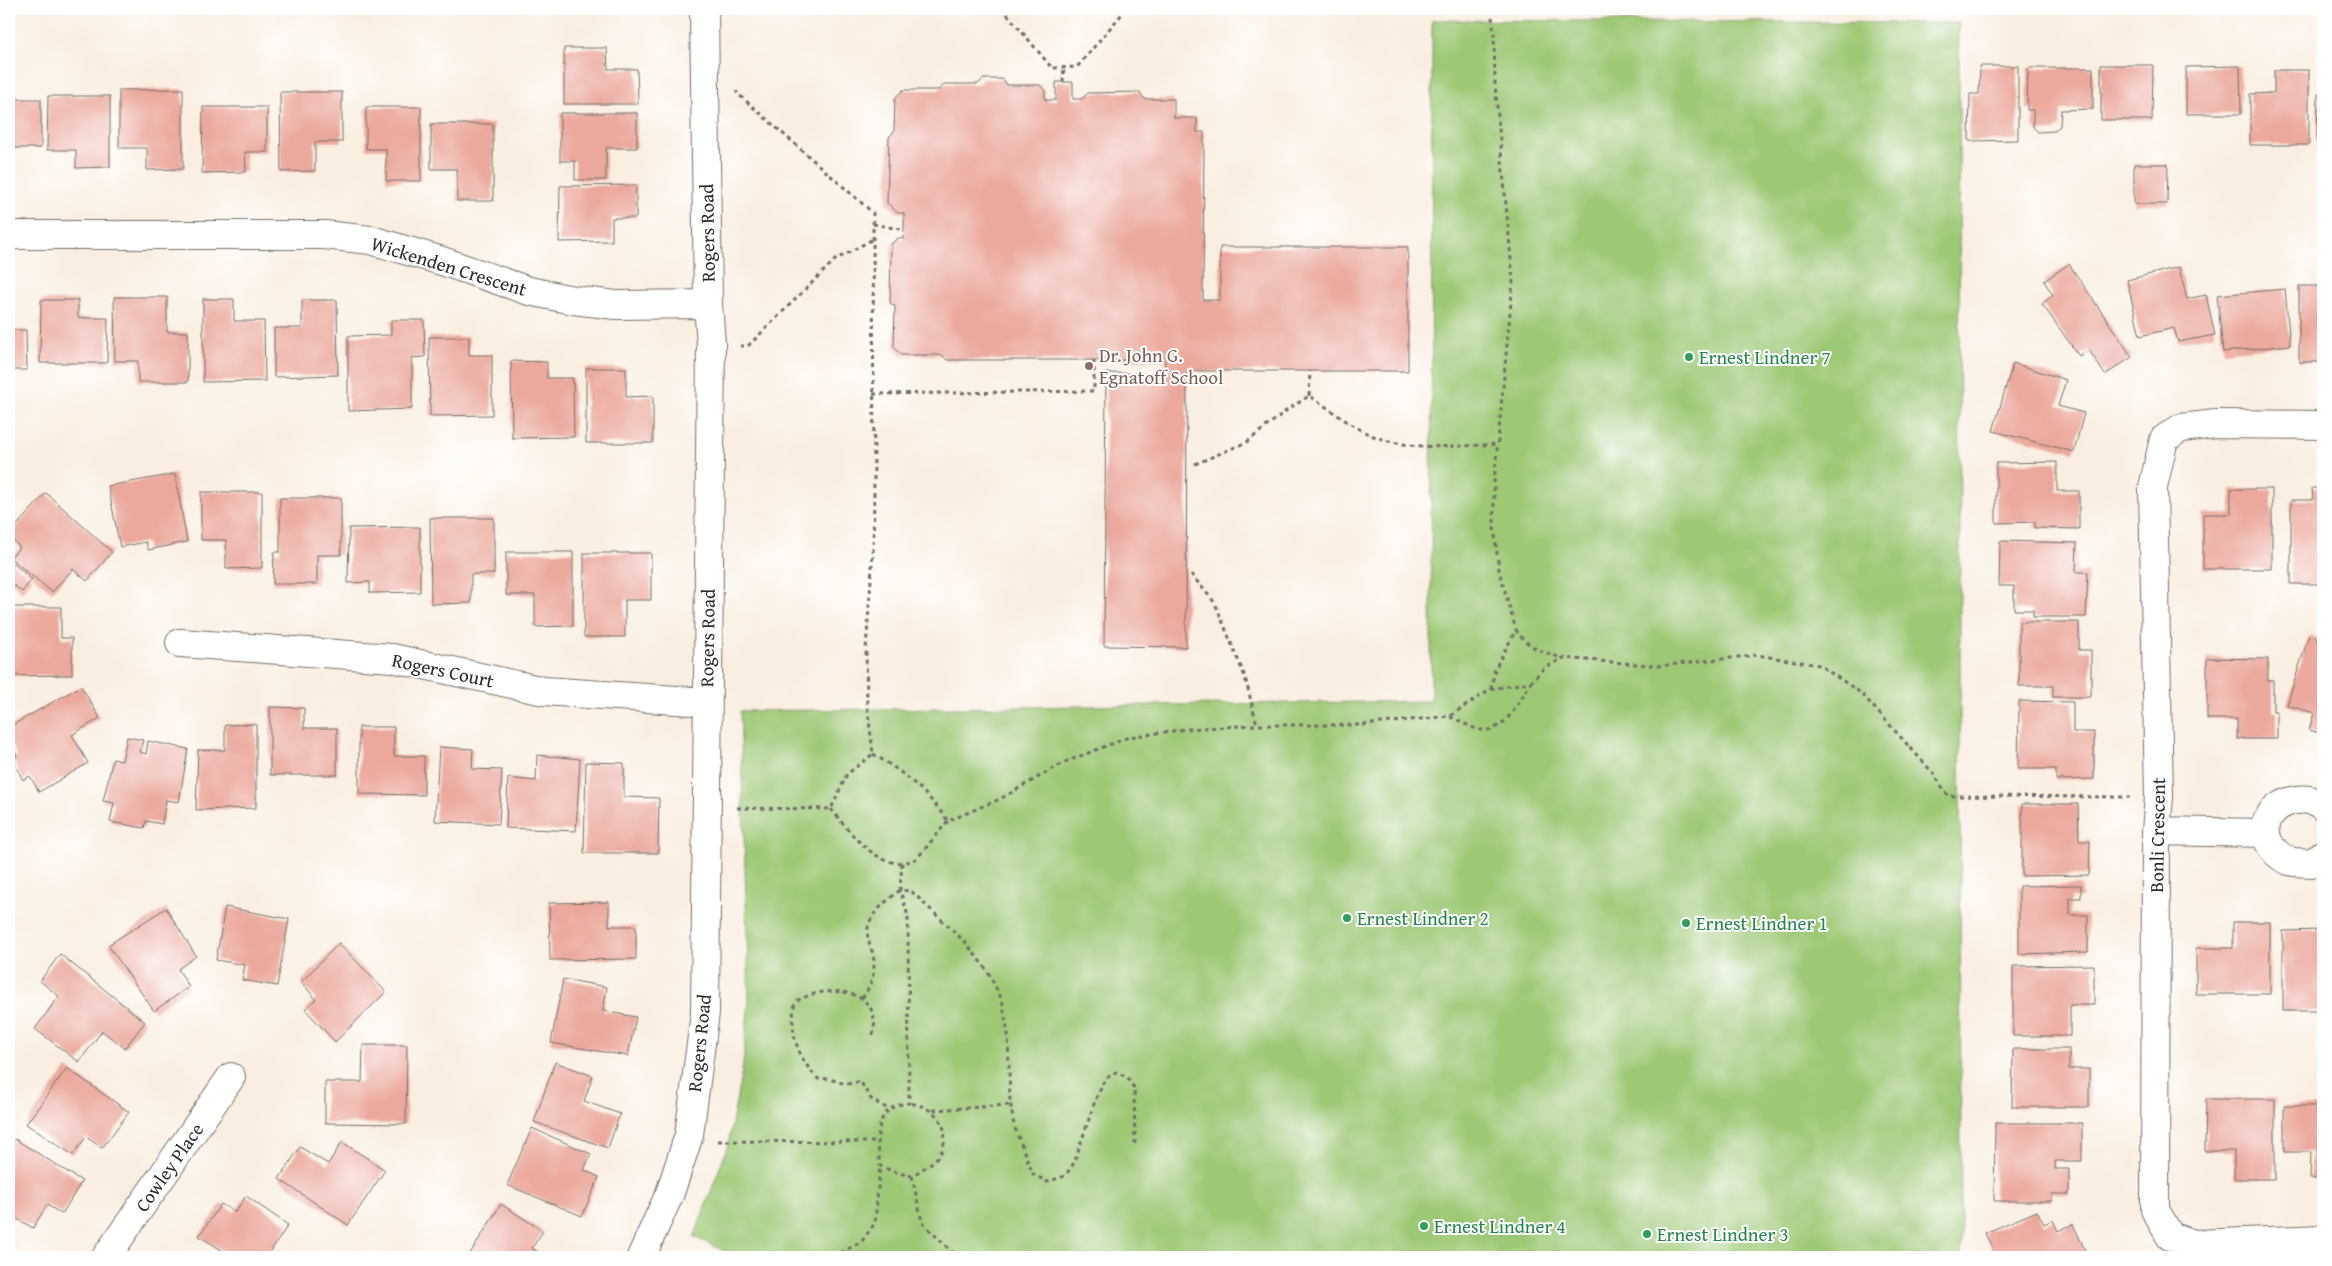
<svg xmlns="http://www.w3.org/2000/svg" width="2332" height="1266" viewBox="0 0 2332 1266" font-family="'Gentium Book Plus',serif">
<rect width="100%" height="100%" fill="#fff"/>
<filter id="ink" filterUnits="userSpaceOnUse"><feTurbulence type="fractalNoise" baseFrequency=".02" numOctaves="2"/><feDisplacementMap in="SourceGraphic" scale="10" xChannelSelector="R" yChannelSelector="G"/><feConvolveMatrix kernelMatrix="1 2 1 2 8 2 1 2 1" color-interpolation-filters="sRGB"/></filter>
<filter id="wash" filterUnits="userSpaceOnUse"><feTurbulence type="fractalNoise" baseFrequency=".0096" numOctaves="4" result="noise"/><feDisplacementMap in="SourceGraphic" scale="20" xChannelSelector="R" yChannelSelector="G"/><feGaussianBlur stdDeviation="1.12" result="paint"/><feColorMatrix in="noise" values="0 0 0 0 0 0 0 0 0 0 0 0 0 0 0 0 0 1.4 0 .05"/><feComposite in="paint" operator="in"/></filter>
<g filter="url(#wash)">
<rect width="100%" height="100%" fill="#faeee0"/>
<!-- green -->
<path fill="#9dc874" stroke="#647a50" d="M 1432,20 L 1959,23 L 1961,1257 L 738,1257 L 694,1237 L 728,1145 L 743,1065 L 749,999 L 740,711 L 1431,701 Z"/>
<g id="blocks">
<!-- building -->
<path fill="#eba89c" d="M 564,48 L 607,48 L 608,69 L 637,69 L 638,104 L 564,104 Z
M 2101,65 L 2153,65 L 2152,120 L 2101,120 Z
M 1980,66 L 2018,66 L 2018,140 L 1969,141 L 1970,94 L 1979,94 Z
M 2240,66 L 2241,114 L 2186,114 L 2186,67 Z
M 2028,68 L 2093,68 L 2093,109 L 2061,110 L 2060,126 L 2054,131 L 2038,132 L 2033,127 L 2033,110 L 2027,110 Z
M 2274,70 L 2309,70 L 2309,145 L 2250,145 L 2250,94 L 2274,93 Z
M 984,79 L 1003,79 L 1007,85 L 1040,85 L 1045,91 L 1045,100 L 1056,100 L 1056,82 L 1073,82 L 1073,99 L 1082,99 L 1088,93 L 1140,92 L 1144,99 L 1174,99 L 1174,118 L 1197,118 L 1197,132 L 1204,132 L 1203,300 L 1220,300 L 1220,247 L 1408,247 L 1408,371 L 1187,371 L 1186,647 L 1104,646 L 1106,373 L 1165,374 L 1165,360 L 947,360 L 942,355 L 901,355 L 894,347 L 895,306 L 890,303 L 891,244 L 898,238 L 903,239 L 904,230 L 904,213 L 898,213 L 887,203 L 889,137 L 894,132 L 895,98 L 903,90 L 939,90 L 944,84 L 978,84 Z
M 183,89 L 183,169 L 147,170 L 147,148 L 119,148 L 119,90 Z
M 280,92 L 342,92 L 342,142 L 315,142 L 315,171 L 281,172 Z
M 2318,94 L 2323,94 L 2323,145 L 2317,145 Z
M 48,96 L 110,96 L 110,167 L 76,168 L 76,150 L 47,150 Z
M 9,99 L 41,99 L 41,148 L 13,148 L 12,172 L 9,172 Z
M 203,107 L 267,107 L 267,152 L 245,152 L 246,172 L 202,173 Z
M 366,107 L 421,107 L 421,181 L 386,181 L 386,149 L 366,149 Z
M 560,113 L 637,113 L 637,148 L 606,148 L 606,180 L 575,180 L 575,161 L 560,161 Z
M 431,124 L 493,124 L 493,201 L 457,201 L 457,169 L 431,169 Z
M 2134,164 L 2168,164 L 2167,204 L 2134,204 Z
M 636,185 L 636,218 L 612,218 L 612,241 L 559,242 L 560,186 Z
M 2069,264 L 2132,357 L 2105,375 L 2089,350 L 2079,356 L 2042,304 L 2053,295 L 2044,281 Z
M 2179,267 L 2187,299 L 2206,295 L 2215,335 L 2178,342 L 2174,328 L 2140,336 L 2127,280 Z
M 2299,286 L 2323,286 L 2323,362 L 2299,362 Z
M 2285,289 L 2290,345 L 2223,352 L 2217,295 Z
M 114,297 L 167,297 L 167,332 L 188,332 L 188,382 L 138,382 L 138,361 L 115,361 Z
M 203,299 L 234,299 L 234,321 L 264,321 L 265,381 L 203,382 Z
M 41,300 L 78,300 L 78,318 L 108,318 L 107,363 L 40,363 Z
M 302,300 L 337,300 L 338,375 L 274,377 L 274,328 L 302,328 Z
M 391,320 L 424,320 L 425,357 L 412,358 L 412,409 L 348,411 L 348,336 L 391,335 Z
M 9,330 L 26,330 L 27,370 L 9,370 Z
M 429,337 L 469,337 L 469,355 L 492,355 L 492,415 L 430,416 Z
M 511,361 L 547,362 L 547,378 L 573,378 L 574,437 L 512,438 Z
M 2013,363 L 2066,380 L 2058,406 L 2084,413 L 2074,452 L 1993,431 Z
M 586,368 L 626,368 L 626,397 L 653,396 L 653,443 L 586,443 Z
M 2057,462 L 2057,491 L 2079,491 L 2079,529 L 2035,528 L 2035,522 L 1996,523 L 1996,463 Z
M 175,474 L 187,542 L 148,550 L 146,542 L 120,547 L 108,486 Z
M 2312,488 L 2323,488 L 2323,584 L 2291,584 L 2291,500 L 2313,500 Z
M 2231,489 L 2272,489 L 2272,569 L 2203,569 L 2203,514 L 2231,514 Z
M 201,492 L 262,492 L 262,568 L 226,569 L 226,540 L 201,540 Z
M 46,493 L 112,552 L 87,581 L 73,569 L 52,592 L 10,558 L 20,547 L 9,537 L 9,534 Z
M 280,498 L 341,498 L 341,555 L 317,555 L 317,584 L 273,584 L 274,552 L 280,552 Z
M 430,518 L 494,518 L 494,574 L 471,574 L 471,603 L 431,604 Z
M 420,527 L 420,592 L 370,593 L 370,582 L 348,583 L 349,528 Z
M 2000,541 L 2077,543 L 2076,572 L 2088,572 L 2086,617 L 2033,617 L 2033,610 L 2014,610 L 2014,586 L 1999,586 Z
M 506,552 L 573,552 L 573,626 L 535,627 L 535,595 L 506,595 Z
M 584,553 L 651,553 L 651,600 L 625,600 L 625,637 L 584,637 Z
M 13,563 L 32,579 L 22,592 L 9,581 L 9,568 Z
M 9,607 L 61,607 L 61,638 L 72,638 L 72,675 L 9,676 Z
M 2019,622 L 2079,622 L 2079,650 L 2091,650 L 2091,697 L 2053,697 L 2053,686 L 2019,686 Z
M 2309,635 L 2323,640 L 2323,734 L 2309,730 L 2314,713 L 2287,705 Z
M 2207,658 L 2268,659 L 2268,680 L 2273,680 L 2273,711 L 2277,711 L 2277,739 L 2237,739 L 2237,719 L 2207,719 Z
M 81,686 L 100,718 L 72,735 L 88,763 L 39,792 L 30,776 L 23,780 L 12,759 L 17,756 L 9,740 L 9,727 Z
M 2019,701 L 2073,702 L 2073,732 L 2094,732 L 2094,779 L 2056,780 L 2056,769 L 2018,769 Z
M 270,707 L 304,708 L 304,728 L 337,728 L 337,775 L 270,775 Z
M 256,724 L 256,808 L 196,810 L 198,750 L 225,750 L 225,725 Z
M 359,727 L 394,727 L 394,756 L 424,756 L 424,795 L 359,794 Z
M 127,737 L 143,740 L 140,752 L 146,754 L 148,741 L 188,749 L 179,802 L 166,800 L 162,824 L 146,821 L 144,828 L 110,822 L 114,803 L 103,801 L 113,759 L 122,761 Z
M 439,747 L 473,749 L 472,769 L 502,770 L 499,824 L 435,821 Z
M 537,755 L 580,759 L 576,831 L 506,828 L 508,778 L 536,781 Z
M 586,762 L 624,763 L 624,797 L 659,798 L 658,853 L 584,853 Z
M 2022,804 L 2078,804 L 2079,841 L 2090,841 L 2089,875 L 2022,876 Z
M 2081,885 L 2081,898 L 2070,898 L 2070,915 L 2088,915 L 2088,952 L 2019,954 L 2019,886 Z
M 609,902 L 609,926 L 636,926 L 636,959 L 550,960 L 549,903 Z
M 225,907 L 289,919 L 277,986 L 242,980 L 245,965 L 216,960 Z
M 166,908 L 196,956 L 178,969 L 189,987 L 154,1011 L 108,945 Z
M 2233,922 L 2270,922 L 2270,994 L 2196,994 L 2196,948 L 2233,948 Z
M 2321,930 L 2323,1011 L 2283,1011 L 2283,931 Z
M 339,943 L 386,992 L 335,1042 L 305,1009 L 316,999 L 301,982 Z
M 60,954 L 145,1022 L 125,1048 L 102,1031 L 79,1062 L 35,1029 L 59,996 L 40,981 Z
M 2094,965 L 2094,1005 L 2070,1005 L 2070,1036 L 2013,1036 L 2013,966 Z
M 563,979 L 607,987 L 603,1011 L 636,1017 L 628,1056 L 551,1043 Z
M 363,1045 L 407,1045 L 406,1124 L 325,1123 L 325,1082 L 362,1082 Z
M 2013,1049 L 2069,1049 L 2069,1069 L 2089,1069 L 2089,1107 L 2012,1107 Z
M 555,1062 L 593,1076 L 584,1101 L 620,1114 L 608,1148 L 534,1122 Z
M 67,1068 L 129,1112 L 102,1148 L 86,1137 L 73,1155 L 26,1124 Z
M 2206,1099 L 2275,1099 L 2275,1179 L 2234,1179 L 2234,1151 L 2205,1151 Z
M 2284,1106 L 2323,1106 L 2323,1178 L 2310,1179 L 2311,1152 L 2284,1152 Z
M 1995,1123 L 2082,1123 L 2082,1161 L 2055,1161 L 2055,1169 L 2069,1169 L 2069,1194 L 2052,1194 L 2052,1201 L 1994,1201 Z
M 532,1128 L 591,1154 L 584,1170 L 599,1177 L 582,1216 L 507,1185 Z
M 15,1139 L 82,1181 L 62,1214 L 47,1205 L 33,1228 L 9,1214 L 9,1148 Z
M 342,1142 L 385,1170 L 348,1225 L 279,1179 L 300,1147 L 328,1164 Z
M 246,1196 L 288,1225 L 267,1257 L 233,1257 L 199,1236 L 221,1204 L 235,1212 Z
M 501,1204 L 543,1231 L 532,1248 L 546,1257 L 468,1257 Z
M 2037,1211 L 2044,1224 L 2053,1220 L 2058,1231 L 2073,1224 L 2088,1257 L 1996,1257 L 1985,1233 Z"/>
</g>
</g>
<g filter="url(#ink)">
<use href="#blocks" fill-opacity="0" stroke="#736f6a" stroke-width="1"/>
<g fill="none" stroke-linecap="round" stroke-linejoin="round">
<defs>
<path id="minor" d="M 9,235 L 324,235 L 371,240 L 442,261 L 529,291 L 573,300 L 616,305 L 708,304
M 2323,425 L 2216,424 L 2181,428 L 2164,439 L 2153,487 L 2159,797 L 2156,831 L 2155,1210 L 2170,1236 L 2194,1244 L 2323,1239
M 180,643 L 392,658 L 544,691 L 706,702
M 2323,807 C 2310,793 2278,800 2269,817 C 2259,834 2272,854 2289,861 C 2295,863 2305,862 2312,863 L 2323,854
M 2156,831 L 2265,833
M 106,1257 L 231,1077
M 641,1257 L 670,1193 L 689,1135 L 705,1013 L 711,344 L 708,304 L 704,9"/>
</defs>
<!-- minor casing -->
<use href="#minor" stroke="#736f6a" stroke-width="30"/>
<!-- path -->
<path stroke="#736f6a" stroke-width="3" stroke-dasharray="4 4" stroke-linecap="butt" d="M 1491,9 L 1494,33 L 1495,84 L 1513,281 L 1494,482 L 1494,527 L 1499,570 L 1516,630
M 1007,14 L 1052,68 L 1077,67 L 1122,14
M 1063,82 L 1064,68
M 873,224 L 904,230
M 740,346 L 748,346 L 835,260 L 873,239
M 873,394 L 1094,391 L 1094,360
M 1309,396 L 1310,371
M 1195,464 L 1247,442 L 1287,410 L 1309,396 C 1332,409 1354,430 1379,438 C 1416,451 1460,446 1498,444
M 1191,574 L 1215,603 L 1245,677 L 1257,725
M 1491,689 L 1495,669 L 1516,630 C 1528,648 1542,652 1562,658
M 1450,717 C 1460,720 1473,730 1483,730 C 1506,732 1521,698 1531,682
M 873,754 C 906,774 925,790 948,821 L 1000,799 L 1065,762 L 1129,737 L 1187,729 L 1257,725 L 1362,725 L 1450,716 L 1491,689 L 1531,682 L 1543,669 L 1563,658 L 1659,666 L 1757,655 L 1819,665 L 1861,693 L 1933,773 L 1948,796 L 2130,797
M 737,808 L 831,809 L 847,774 L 873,754 L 867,703 L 866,649 L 873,552 L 874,496 L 873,213 L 737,93 L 737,91
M 831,809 C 849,831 881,876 915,859 C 920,857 942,827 948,821
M 902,863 L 900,890 L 908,916 L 909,1103 C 873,1106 877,1138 880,1166 L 898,1173 L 912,1176 C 922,1169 938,1161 942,1150 C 952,1124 933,1106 909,1103
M 862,998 C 872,986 876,970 873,954 C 870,944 865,936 869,924 C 873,911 889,899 900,890 L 911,891 L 966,943 L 987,970 L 1002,1000 L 1008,1033 L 1010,1101 L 1014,1126 L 1033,1174 L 1047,1182 L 1065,1176 L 1074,1163 L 1095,1101 L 1105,1079 L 1116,1072 L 1127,1077 L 1134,1088 L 1135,1144
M 873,1035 C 884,987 825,983 795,1002 C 789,1032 797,1057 818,1079 C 836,1076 841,1089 860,1081 L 871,1099 L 888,1109
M 933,1110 L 1010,1105
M 718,1141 L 877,1142
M 912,1176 L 922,1222 L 957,1257
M 834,1257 L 862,1241 L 875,1223 L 880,1166"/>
<!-- minor -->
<use href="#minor" stroke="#fff" stroke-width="28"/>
</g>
</g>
<!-- markers -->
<g fill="#2e9e5b" stroke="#fff" stroke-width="2">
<circle cx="1689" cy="357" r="5"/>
<circle cx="1347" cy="918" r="5"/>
<circle cx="1686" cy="923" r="5"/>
<circle cx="1424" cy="1226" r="5"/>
<circle cx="1647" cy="1234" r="5"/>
</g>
<circle fill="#8d6e63" stroke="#fff" stroke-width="2" cx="1089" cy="366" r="5"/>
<g text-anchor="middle" stroke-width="4" stroke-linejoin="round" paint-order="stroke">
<!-- street labels -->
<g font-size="19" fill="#2b2b2b" stroke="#fff">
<text transform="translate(707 233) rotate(-91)" y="7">Rogers Road</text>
<text transform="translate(449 266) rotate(17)" y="7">Wickenden Crescent</text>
<text transform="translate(707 638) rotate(-89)" y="7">Rogers Road</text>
<text transform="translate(443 670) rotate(12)" y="7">Rogers Court</text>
<text transform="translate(2157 835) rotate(-89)" y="7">Bonli Crescent</text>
<text transform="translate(699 1043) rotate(-84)" y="7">Rogers Road</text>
<text transform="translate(169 1167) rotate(-55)" y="7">Cowley Place</text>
</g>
<!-- education labels -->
<g font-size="19" fill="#785e54" stroke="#fff" text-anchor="start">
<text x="1099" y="362">Dr. John G.<tspan x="1099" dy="22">Egnatoff School</tspan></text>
</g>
<!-- leisure labels -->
<g font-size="19" fill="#27864d" stroke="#fff" text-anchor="start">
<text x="1699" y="364">Ernest Lindner 7</text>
<text x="1357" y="925">Ernest Lindner 2</text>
<text x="1696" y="930">Ernest Lindner 1</text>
<text x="1434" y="1233">Ernest Lindner 4</text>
<text x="1657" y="1241">Ernest Lindner 3</text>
</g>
</g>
<!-- margin -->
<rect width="2332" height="1266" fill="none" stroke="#fff" stroke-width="30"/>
</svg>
